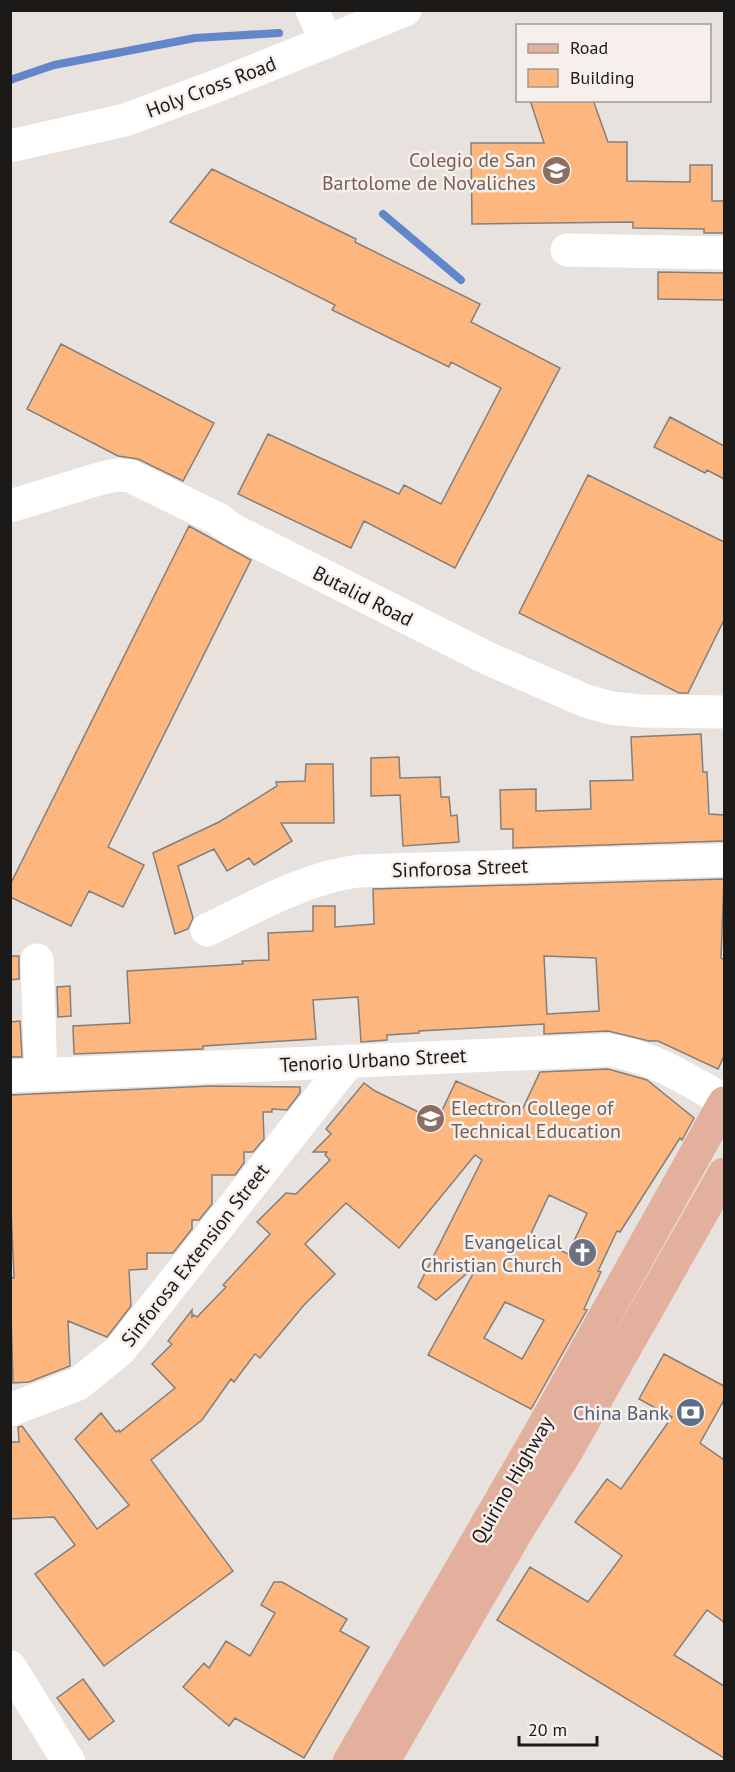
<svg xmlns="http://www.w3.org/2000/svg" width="735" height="1772" viewBox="0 0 735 1772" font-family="'PT Sans',sans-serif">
<rect width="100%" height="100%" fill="#e8e2de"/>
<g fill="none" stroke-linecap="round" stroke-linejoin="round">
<!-- stream -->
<path stroke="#6187ca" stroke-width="8" d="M 10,80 L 54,65 L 195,38 L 279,33
M 383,214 L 461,280"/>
</g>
<!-- building -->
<path fill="#fdb67e" stroke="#847f7b" stroke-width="1.5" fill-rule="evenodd" d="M 530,100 L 593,100 L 608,142 L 627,142 L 627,181 L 690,182 L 690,165 L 712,165 L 712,201 L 724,201 L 724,233 L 704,233 L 704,229 L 633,228 L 633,222 L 472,224 L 471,143 L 544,143 Z
M 212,169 L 356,239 L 355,242 L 480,304 L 471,322 L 560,368 L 455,568 L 364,521 L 351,548 L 238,494 L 268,434 L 399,494 L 404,485 L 441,504 L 501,388 L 451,362 L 449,367 L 332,310 L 335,305 L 170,222 Z
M 658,272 L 724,273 L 724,300 L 658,299 Z
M 61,344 L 214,423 L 183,481 L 138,459 L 118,456 L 27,409 Z
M 670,417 L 724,446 L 724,479 L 707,470 L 705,473 L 654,447 Z
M 588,475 L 724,542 L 724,620 L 688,693 L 679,693 L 519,613 Z
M 189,526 L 251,560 L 108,847 L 144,865 L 123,907 L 89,891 L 71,926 L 10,897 L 10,885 Z
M 701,734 L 703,772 L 707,772 L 709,814 L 724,815 L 724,841 L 513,848 L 513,829 L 501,829 L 500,790 L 536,789 L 536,811 L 591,809 L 590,781 L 633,780 L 631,737 Z
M 399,757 L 400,778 L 440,777 L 441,797 L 449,797 L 451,816 L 457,815 L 459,842 L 403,846 L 400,795 L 371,796 L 371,758 Z
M 306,764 L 333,764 L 334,823 L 281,823 L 292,841 L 254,865 L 249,858 L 227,871 L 214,849 L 178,866 L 193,918 L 188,929 L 175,934 L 153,853 L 219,822 L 277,786 L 276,782 L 305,781 Z
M 724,879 L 721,958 L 724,960 L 724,1056 L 718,1069 L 658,1041 L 649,1041 L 608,1031 L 544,1034 L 544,1024 L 419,1031 L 419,1033 L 387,1035 L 387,1040 L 361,1042 L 358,997 L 313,1000 L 316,1039 L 203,1046 L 203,1049 L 74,1054 L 73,1026 L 130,1023 L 127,971 L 243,964 L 242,961 L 269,960 L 268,933 L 313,931 L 313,906 L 335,906 L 335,927 L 374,924 L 373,889 ZM 544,956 L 596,958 L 599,1011 L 547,1014 Z
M 10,956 L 19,956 L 19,979 L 10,980 Z
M 70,986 L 71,1016 L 58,1017 L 57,987 Z
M 20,1021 L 22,1057 L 10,1057 L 10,1022 Z
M 608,1069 L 647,1080 L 694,1118 L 682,1140 L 680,1138 L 620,1232 L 617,1231 L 598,1271 L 601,1272 L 584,1309 L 587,1310 L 531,1409 L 428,1355 L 479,1263 L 436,1300 L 418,1287 L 482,1160 L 475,1155 L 399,1248 L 346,1203 L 305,1244 L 335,1274 L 304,1305 L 260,1358 L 255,1354 L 234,1382 L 231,1379 L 202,1420 L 151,1460 L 233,1571 L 104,1666 L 35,1574 L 75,1545 L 54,1517 L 10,1519 L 10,1442 L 19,1442 L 18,1427 L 22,1426 L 97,1529 L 129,1505 L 75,1439 L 101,1413 L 116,1432 L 119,1430 L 120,1432 L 175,1388 L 152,1364 L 172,1344 L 168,1341 L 192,1310 L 192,1317 L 194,1315 L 197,1317 L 226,1287 L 223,1285 L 270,1234 L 257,1222 L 286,1193 L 296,1194 L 330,1160 L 325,1155 L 327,1152 L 313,1152 L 331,1134 L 326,1129 L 364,1083 L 375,1091 L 437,1121 L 456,1081 L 522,1110 L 540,1072 ZM 549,1195 L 587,1213 L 568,1254 L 530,1236 ZM 505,1302 L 544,1320 L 522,1359 L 484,1338 Z
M 210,1086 L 300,1087 L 300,1093 L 287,1110 L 272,1109 L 272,1112 L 263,1112 L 264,1139 L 253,1152 L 244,1152 L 244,1163 L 235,1175 L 212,1175 L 212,1204 L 199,1220 L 192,1220 L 192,1229 L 173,1253 L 147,1253 L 147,1269 L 129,1270 L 131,1306 L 107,1337 L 68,1321 L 70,1366 L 29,1382 L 13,1383 L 10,1278 L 14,1278 L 10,1185 L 10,1095 Z
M 664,1354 L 724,1386 L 724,1400 L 700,1443 L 724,1460 L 724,1622 L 707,1610 L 674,1655 L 724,1686 L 724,1758 L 497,1620 L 530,1567 L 588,1602 L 622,1556 L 575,1522 L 607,1479 L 621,1489 L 672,1417 L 639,1399 Z
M 274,1582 L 282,1582 L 347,1619 L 340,1631 L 369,1647 L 304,1758 L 235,1718 L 229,1726 L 183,1687 L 204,1663 L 209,1668 L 226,1641 L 250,1656 L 275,1613 L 261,1605 Z
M 83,1679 L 114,1721 L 89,1740 L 57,1698 Z"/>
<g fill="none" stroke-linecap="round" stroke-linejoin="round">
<!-- minor -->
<path stroke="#fff" stroke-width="33" d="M 312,10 L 327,42
M 10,146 L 125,120 L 214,87 L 405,10
M 567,250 L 724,253
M 10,506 L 102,478 L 118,475 L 130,476 L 218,519 L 233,530 L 489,659 L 586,701 L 611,708 L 641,711 L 724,712
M 207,930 C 255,907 305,878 358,871 L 724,860
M 37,960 L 41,1074
M 10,1076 L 609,1050 C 653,1057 686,1079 724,1100
M 10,1410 L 78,1384 L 120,1350 L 349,1061
M 10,1667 L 69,1762"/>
<!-- major -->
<path stroke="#e2b09d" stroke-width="33" d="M 349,1762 L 538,1436 L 724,1103
M 383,1762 L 517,1531 L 566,1452 L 724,1174"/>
</g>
<!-- icons -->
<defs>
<symbol id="school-disc" viewBox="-11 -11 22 22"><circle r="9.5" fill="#8d6e63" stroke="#f6efeb"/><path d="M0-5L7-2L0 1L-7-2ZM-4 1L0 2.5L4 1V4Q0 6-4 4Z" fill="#fff"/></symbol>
<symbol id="university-disc" viewBox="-11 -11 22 22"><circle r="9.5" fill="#8d6e63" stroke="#f6efeb"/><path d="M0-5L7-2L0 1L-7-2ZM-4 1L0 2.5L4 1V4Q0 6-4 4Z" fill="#fff"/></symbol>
<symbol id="church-disc" viewBox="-11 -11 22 22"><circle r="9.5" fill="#6b7280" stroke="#f6efeb"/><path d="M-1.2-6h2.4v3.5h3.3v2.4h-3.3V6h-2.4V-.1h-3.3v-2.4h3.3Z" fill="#fff"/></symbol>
<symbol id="bank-disc" viewBox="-11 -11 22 22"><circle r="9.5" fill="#5c6f8a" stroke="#f6efeb"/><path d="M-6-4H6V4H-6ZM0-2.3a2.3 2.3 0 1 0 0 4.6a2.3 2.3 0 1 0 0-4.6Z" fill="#fff"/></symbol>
</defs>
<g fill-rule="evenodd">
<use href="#school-disc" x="540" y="154" width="33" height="33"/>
<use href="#university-disc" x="414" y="1102" width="33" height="33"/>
<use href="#church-disc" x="566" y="1236" width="33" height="33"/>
<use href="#bank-disc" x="674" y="1396" width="33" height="33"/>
</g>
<g text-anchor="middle" stroke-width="5" stroke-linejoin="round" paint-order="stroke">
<!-- street labels -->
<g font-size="20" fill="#1c1a19" stroke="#f6efeb">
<text transform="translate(211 87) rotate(-21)" y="7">Holy Cross Road</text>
<text transform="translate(363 596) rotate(27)" y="7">Butalid Road</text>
<text transform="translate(460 868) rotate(-2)" y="7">Sinforosa Street</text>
<text transform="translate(373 1060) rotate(-3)" y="7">Tenorio Urbano Street</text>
<text transform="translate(195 1255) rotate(-52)" y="7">Sinforosa Extension Street</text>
<text transform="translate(512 1480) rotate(-60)" y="7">Quirino Highway</text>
</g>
<!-- education labels -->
<g font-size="20" fill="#785e54" stroke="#f6efeb" text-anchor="end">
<text x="536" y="167">Colegio de San<tspan x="536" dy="23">Bartolome de Novaliches</tspan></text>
<text x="451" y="1115" text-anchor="start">Electron College of<tspan x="451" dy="23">Technical Education</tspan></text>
</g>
<!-- worship labels -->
<g font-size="20" fill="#5b616d" stroke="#f6efeb" text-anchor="end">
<text x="562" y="1249">Evangelical<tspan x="562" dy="23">Christian Church</tspan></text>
</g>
<!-- service labels -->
<g font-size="20" fill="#4e5e75" stroke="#f6efeb" text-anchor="end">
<text x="669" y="1420">China Bank</text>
</g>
</g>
<!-- border -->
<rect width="735" height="1772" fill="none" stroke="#1c1a19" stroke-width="24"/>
<!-- legend -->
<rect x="516" y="24" width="195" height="78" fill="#f6efeb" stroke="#9f9a97" stroke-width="1.5"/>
<rect x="528" y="44" width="30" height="9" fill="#e2b09d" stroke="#9f9a97" stroke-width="1.5"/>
<text x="570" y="54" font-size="18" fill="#1c1a19">Road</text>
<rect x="528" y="69" width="30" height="18" fill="#fdb67e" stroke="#9f9a97" stroke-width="1.5"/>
<text x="570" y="84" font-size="18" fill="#1c1a19">Building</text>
<!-- scale -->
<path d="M519 1736v9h78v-9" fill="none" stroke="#1c1a19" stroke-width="3"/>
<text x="528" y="1736" font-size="18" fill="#1c1a19" stroke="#f6efeb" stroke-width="4.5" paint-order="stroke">20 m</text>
</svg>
